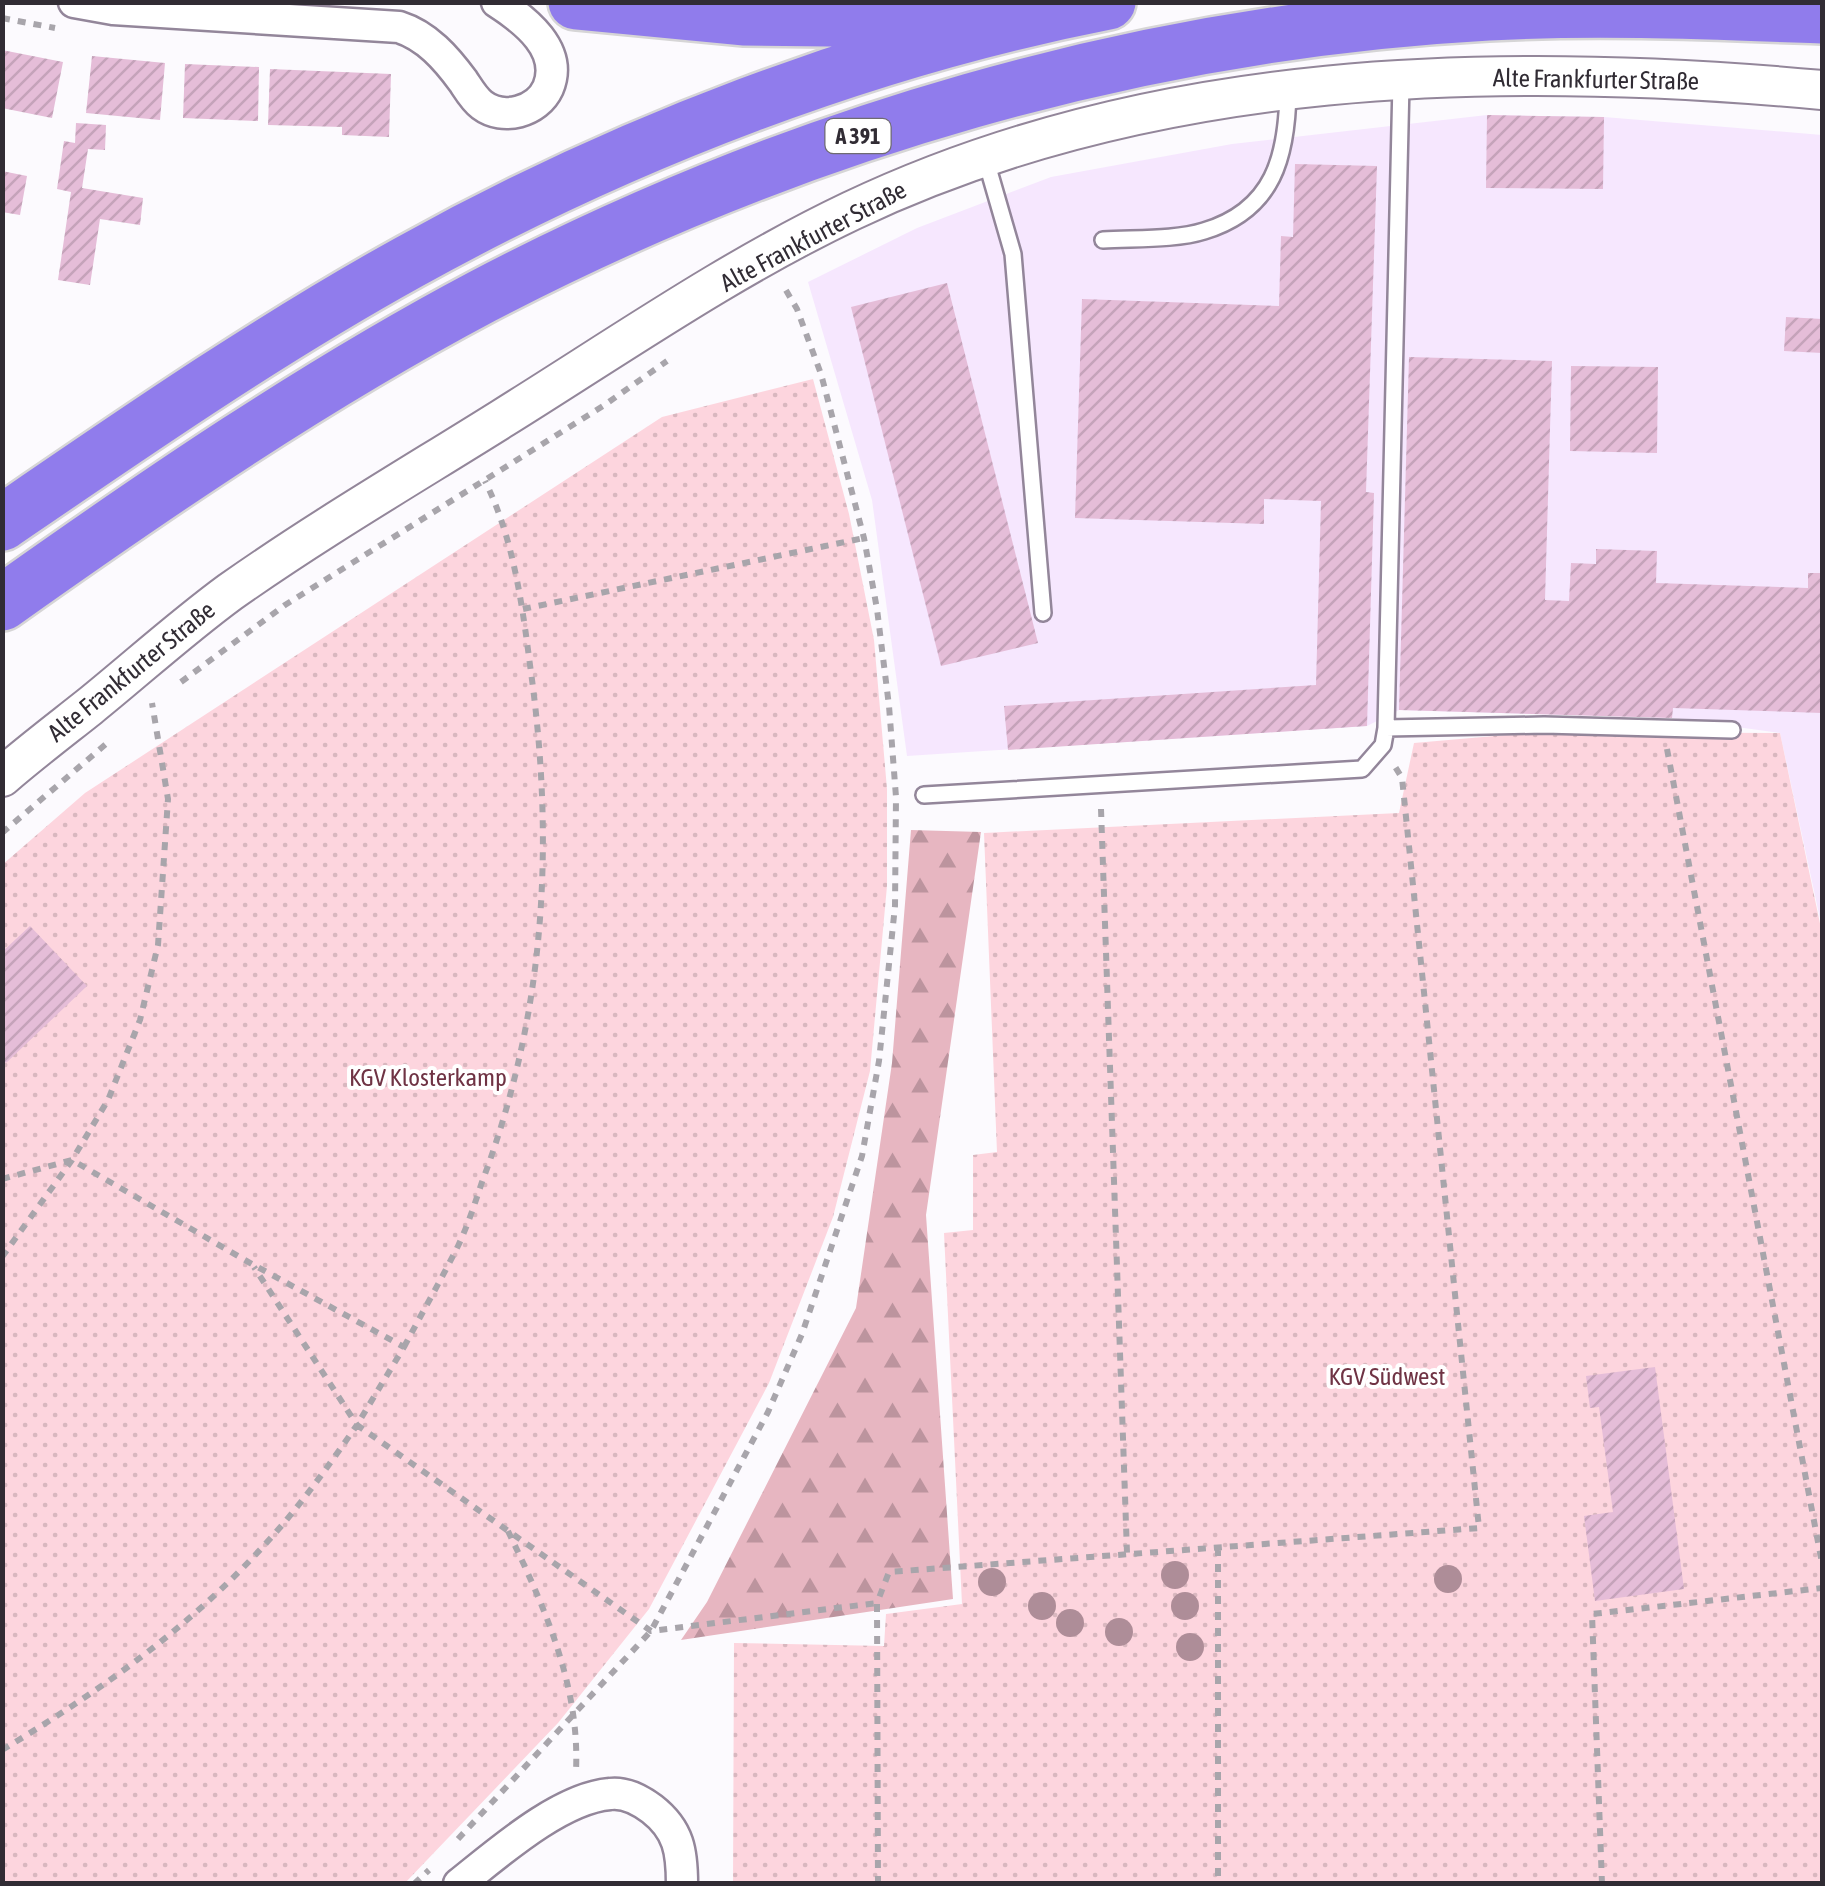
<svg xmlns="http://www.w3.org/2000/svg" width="1825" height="1886" viewBox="0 0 1825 1886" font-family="'Asap Condensed',sans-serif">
<defs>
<pattern id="forest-firs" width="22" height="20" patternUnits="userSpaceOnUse" patternTransform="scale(2.5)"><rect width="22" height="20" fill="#e7b6c1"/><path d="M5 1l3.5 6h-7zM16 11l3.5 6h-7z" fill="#bc949e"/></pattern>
<pattern id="garden-dots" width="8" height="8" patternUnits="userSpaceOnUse" patternTransform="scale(2.5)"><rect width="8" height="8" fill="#fdd5de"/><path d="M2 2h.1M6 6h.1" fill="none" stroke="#d9b7bf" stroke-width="1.8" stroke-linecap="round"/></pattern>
<pattern id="building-hatch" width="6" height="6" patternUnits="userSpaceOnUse" patternTransform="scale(2.5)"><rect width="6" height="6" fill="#e5bdd8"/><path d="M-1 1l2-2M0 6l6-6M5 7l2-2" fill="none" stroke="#c5a3ba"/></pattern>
</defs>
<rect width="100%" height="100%" fill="#fcfafe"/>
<!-- built -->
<path fill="#f6e7fe" d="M 1487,115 L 1604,117 L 1822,135 L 1822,928 L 1780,733 L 1672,718 L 1399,710 L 1367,726 L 907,756 L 872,500 L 808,282 L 917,228 L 1051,177 L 1232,144 Z"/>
<!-- forest -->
<path fill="url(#forest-firs)" d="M 911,830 L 981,832 L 926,1215 L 953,1599 L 681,1640 L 707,1602 L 856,1308 L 892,1063 Z"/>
<!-- garden -->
<path fill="url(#garden-dots)" d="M 813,379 L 849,514 L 874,640 L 887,789 L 887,886 L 870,1071 L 833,1217 L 769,1383 L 649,1609 L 558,1723 L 405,1883 L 3,1883 L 2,865 L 85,793 L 662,417 Z
M 1540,732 L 1780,733 L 1822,933 L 1822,1883 L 733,1884 L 734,1643 L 884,1646 L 886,1614 L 962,1604 L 944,1233 L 973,1230 L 973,1155 L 997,1152 L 984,833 L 1399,813 L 1414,743 Z"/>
<!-- building -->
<path fill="url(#building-hatch)" d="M 2,50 L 63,62 L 52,118 L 2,108 Z
M 92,56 L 165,63 L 160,120 L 86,113 Z
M 185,64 L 259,67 L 258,121 L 183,118 Z
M 270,69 L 391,74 L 389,137 L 342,135 L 342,127 L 268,125 Z
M 1487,115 L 1604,117 L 1603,189 L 1486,188 Z
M 76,123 L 106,125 L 105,150 L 88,149 L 82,188 L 143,198 L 140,225 L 100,219 L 90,285 L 58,280 L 71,192 L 57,189 L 64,141 L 75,143 Z
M 1295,164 L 1377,166 L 1366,492 L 1374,493 L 1367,726 L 1008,750 L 1004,706 L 1316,685 L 1321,501 L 1264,499 L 1264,524 L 1075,518 L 1082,299 L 1279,306 L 1281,236 L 1293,237 Z
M 2,171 L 27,176 L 20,215 L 2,212 Z
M 947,283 L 1038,643 L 941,666 L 851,307 Z
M 1786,317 L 1822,319 L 1822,353 L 1784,351 Z
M 1409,357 L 1552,361 L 1545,600 L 1569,601 L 1571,563 L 1596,564 L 1596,549 L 1657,551 L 1656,583 L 1808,588 L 1808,573 L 1822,573 L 1822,713 L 1673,708 L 1672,718 L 1399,710 Z
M 1571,366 L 1658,367 L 1657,453 L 1570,451 Z
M 30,926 L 87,986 L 6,1063 L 2,1059 L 2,952 Z
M 1655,1367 L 1684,1589 L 1595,1601 L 1584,1516 L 1613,1512 L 1599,1407 L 1590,1408 L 1586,1376 Z"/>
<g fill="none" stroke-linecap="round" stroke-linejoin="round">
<defs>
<path id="service" d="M 985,157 L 1013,254 L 1043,613
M 1103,240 C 1133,238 1176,240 1204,231 C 1274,210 1287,156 1288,91
M 1386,728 L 1544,725 L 1732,730
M 924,795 L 1362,769 L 1383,745 L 1386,728 L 1401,83"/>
<path id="minor" d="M 74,2 L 113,9 L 399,27 C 427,36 446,58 463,81 C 469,90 474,99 482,105 C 503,121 537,112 548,88 C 564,50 525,20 497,2
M 459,1884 C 498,1853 560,1798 610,1794 C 626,1792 640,1800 652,1809 C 679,1830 682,1852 682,1884"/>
<path id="tertiary" d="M 2,777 C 31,752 60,730 89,707 C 136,669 181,628 230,592 C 318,530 412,475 503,418 C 617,347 729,269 851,211 C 1152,68 1496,60 1822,90"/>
<path id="motorway" d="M 576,2 L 743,18 L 830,19 L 959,2
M 2,523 C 135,432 268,340 409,262 C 623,143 867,49 1108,2
M 2,603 C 157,493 315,385 483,296 C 793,134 1138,32 1488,13 C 1599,7 1711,12 1822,16"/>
</defs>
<!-- service casing -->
<use href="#service" stroke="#93869a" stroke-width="20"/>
<!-- minor casing -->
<use href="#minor" stroke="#93869a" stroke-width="35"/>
<!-- tertiary casing -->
<use href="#tertiary" stroke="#93869a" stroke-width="42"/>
<!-- motorway casing -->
<use href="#motorway" stroke="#d6d5d6" stroke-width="60"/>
<!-- path -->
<path stroke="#a8a5ab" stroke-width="6" stroke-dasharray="8 8" stroke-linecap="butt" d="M 2,18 L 55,28
M 523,609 L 864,538
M 181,682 L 285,605 L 603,406 L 667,361
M 1667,749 L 1822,1563
M 1101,809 L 1127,1553
M 2,833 L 106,744
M 2,1179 L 72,1160 L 252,1264 L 404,1347 L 357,1425 L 651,1631 L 877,1603
M 2,1257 L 72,1160 L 108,1100 L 140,1020 L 158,945 L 168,799 L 152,703
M 404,1347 C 422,1313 441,1280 458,1246 C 468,1225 475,1203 482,1182 C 546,1013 555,842 530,665 C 522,603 513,537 485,481
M 508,1531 C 544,1606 580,1685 576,1771
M 1218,1548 L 1218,1884
M 2,1750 C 99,1692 192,1626 268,1541 C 301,1505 329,1465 357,1425 L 254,1267
M 458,1839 L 651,1631 L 768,1412 L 802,1334 L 862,1156 L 879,1061 L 895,906 L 896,797 L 889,706 L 877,609 L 864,538 L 821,374 L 797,309 L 784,287
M 414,1884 L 429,1870
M 878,1884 L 877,1603 L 889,1572 L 1479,1528 L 1402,778 L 1394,765
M 1602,1884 L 1592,1614 L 1822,1588"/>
<!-- service -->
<use href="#service" stroke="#fff" stroke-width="15"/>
<!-- minor -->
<use href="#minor" stroke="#fff" stroke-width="30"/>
<!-- tertiary -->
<use href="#tertiary" stroke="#fff" stroke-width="38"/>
<!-- motorway -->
<use href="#motorway" stroke="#907cec" stroke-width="55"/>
</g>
<!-- trees -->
<g fill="#ae8d98">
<circle cx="1175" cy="1575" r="14"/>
<circle cx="1448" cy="1579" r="14"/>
<circle cx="992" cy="1582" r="14"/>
<circle cx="1042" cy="1606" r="14"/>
<circle cx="1185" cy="1606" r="14"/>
<circle cx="1070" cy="1623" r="14"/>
<circle cx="1119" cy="1632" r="14"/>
<circle cx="1190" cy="1647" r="14"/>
</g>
<g text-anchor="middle" stroke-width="8" stroke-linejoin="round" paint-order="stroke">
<!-- shield labels -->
<rect fill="#fff" stroke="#6f6b71" stroke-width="2.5" x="825.5" y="119" width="65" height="34" rx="8"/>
<g font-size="22" font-weight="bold" fill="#312c34">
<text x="858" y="144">A 391</text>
</g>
<!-- street labels -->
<g font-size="25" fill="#312c34" stroke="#fff">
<text transform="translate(1596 79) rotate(1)" y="9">Alte Frankfurter Straße</text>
<text transform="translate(813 236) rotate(-28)" y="9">Alte Frankfurter Straße</text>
<text transform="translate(131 671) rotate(-39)" y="9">Alte Frankfurter Straße</text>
</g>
<!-- park labels -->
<g font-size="25" fill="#6f3344" stroke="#fff">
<text x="428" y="1086">KGV Klosterkamp</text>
<text x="1387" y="1385">KGV Südwest</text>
</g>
</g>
<!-- border -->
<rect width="1825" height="1886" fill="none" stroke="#312c34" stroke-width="10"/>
</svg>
